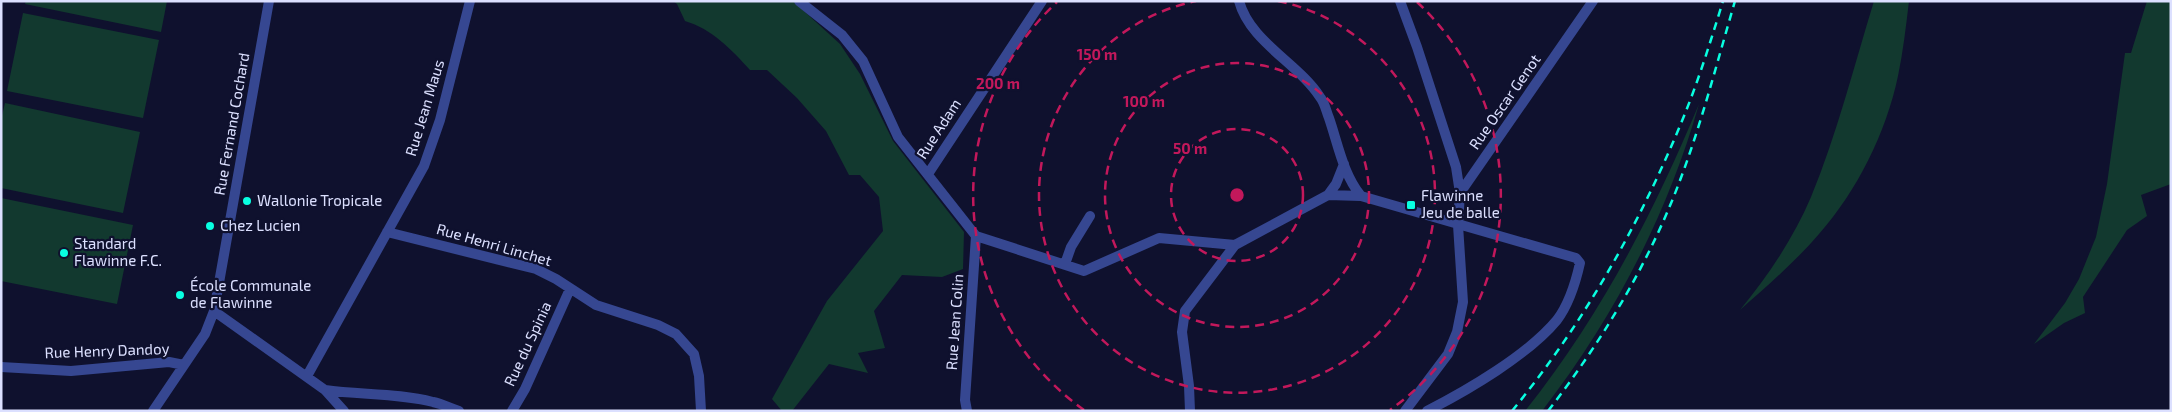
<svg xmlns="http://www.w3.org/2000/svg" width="2172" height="412" viewBox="0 0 2172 412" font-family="'Exo 2',sans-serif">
<rect width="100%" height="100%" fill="#0f112e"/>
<!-- green -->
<path fill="#12392f" d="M 26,1 L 167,1 L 161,32 L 25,4 Z
M 673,1 L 793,1 L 840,44 L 860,74 L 893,141 L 964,232 L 963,269 L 942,277 L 902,275 L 874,311 L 885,348 L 858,353 L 868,373 L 829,364 L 792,411 L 782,411 L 772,399 L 827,301 L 883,231 L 879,197 L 860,175 L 849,175 L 826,131 L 797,98 L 767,70 L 750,70 C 731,49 712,29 685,21 L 677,4 Z
M 1874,1 L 1909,1 C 1906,26 1903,52 1898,76 C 1886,133 1857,191 1819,234 C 1795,262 1767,286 1740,310 C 1768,276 1793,239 1811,197 C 1837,134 1854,66 1874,1 Z
M 2147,1 L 2171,1 L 2171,184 L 2141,195 L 2147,216 L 2127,230 L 2083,297 L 2085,313 L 2064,323 L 2034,344 L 2065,303 L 2079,279 L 2096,237 L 2107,184 L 2125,53 L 2131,53 Z
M 23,13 L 159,40 L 143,118 L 7,91 Z
M 5,103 L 140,132 L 123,213 L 1,188 L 1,120 Z
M 1699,104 C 1667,216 1613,319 1542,411 L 1525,411 C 1600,317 1653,214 1699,104 Z
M 1,198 L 133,225 L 117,304 L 1,281 Z"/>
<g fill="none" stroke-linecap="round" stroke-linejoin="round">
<!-- minor -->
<path stroke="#364791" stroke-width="10" d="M 799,1 L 842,35 L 863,61 L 898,137 L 976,236
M 1239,1 C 1250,42 1298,63 1320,97 C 1325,103 1326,111 1329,118 C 1338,144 1343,174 1361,196 L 1576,258 L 1580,263 C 1576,281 1569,304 1557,320 C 1528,355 1468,390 1427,411
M 1400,1 L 1417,47 L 1456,167 L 1460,193 L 1458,225 L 1463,302 L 1457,332 L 1448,354 L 1405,411
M 928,174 L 1042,1
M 1460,193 L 1593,1
M 1328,195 L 1361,196
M 387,232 L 536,269 L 556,279 L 596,305 L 658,325 L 676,334 L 694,354 L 699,376 L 701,411
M 976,236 L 1084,271 L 1159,238 L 1235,245
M 1065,264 L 1071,247 L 1090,216
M 214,311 L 325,390 L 344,411
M 1,367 L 71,371 L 169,362 L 184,365
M 307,376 L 424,166 L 440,120 L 470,1
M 325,390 C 361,395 398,393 433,402 C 442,404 450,408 459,411
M 153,411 L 205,334 L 214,311 L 269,1
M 512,411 L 525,389 L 570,289
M 967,411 L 965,400 L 976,236
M 1190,411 L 1189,386 L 1182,332 L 1185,311 L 1235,245 L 1328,195 L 1336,184 L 1344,164"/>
<!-- rail -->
<path stroke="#08ffe1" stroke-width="2.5" stroke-dasharray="8 6" stroke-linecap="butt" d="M 1512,411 C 1584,323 1641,222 1684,116 C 1699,79 1711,40 1723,1
M 1548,411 C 1603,340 1651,260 1682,175 C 1703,118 1718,59 1735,1"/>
</g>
<!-- distance rings -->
<g fill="none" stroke="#c2185b" stroke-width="2.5" stroke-dasharray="9 6">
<circle cx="1237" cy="195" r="66"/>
<circle cx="1237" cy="195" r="132"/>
<path d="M1278 1A198 198 0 1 1 1196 1"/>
<path d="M1084 410A264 264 0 0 1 1057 2M1417 2A264 264 0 0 1 1390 410"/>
</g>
<!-- markers -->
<g fill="#08ffe1" stroke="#0f112e" stroke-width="2">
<circle cx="247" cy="201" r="5"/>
<rect x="1406" y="200" width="10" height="10" rx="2.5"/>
<circle cx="210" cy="226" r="5"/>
<circle cx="64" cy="253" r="5"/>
<circle cx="180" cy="295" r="5"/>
</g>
<g text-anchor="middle" stroke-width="4.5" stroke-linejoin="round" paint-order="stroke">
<!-- street labels -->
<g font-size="15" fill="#dce0ff" stroke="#0f112e">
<text transform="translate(1505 102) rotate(-55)" y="5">Rue Oscar Genot</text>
<text transform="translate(425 108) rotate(-73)" y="5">Rue Jean Maus</text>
<text transform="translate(232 124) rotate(-80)" y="5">Rue Fernand Cochard</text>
<text transform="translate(939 129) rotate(-57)" y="5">Rue Adam</text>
<text transform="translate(494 245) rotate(16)" y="5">Rue Henri Linchet</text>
<text transform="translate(955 322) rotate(-86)" y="5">Rue Jean Colin</text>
<text transform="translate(528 344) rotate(-65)" y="5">Rue du Spinia</text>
<text transform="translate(107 351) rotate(-2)" y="5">Rue Henry Dandoy</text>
</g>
<!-- poi labels -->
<g font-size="15" fill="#dce0ff" stroke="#0f112e" text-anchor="start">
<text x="1421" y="201">Flawinne<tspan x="1421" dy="17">Jeu de balle</tspan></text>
<text x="257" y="206">Wallonie Tropicale</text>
<text x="220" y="231">Chez Lucien</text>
<text x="74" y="249">Standard<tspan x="74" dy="17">Flawinne F.C.</tspan></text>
<text x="190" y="291">École Communale<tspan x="190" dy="17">de Flawinne</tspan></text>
</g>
</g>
<circle cx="1237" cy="195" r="8" fill="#c2185b" stroke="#0f112e" stroke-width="2.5"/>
<g font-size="15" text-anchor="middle" font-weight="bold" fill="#c2185b" stroke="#0f112e" stroke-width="4.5" stroke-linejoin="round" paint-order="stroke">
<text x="1097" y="60">150 m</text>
<text x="998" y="89">200 m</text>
<text x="1144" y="107">100 m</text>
<text x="1190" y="154">50 m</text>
</g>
<!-- border -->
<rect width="2172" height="412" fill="none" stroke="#dce0ff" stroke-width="5"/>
</svg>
